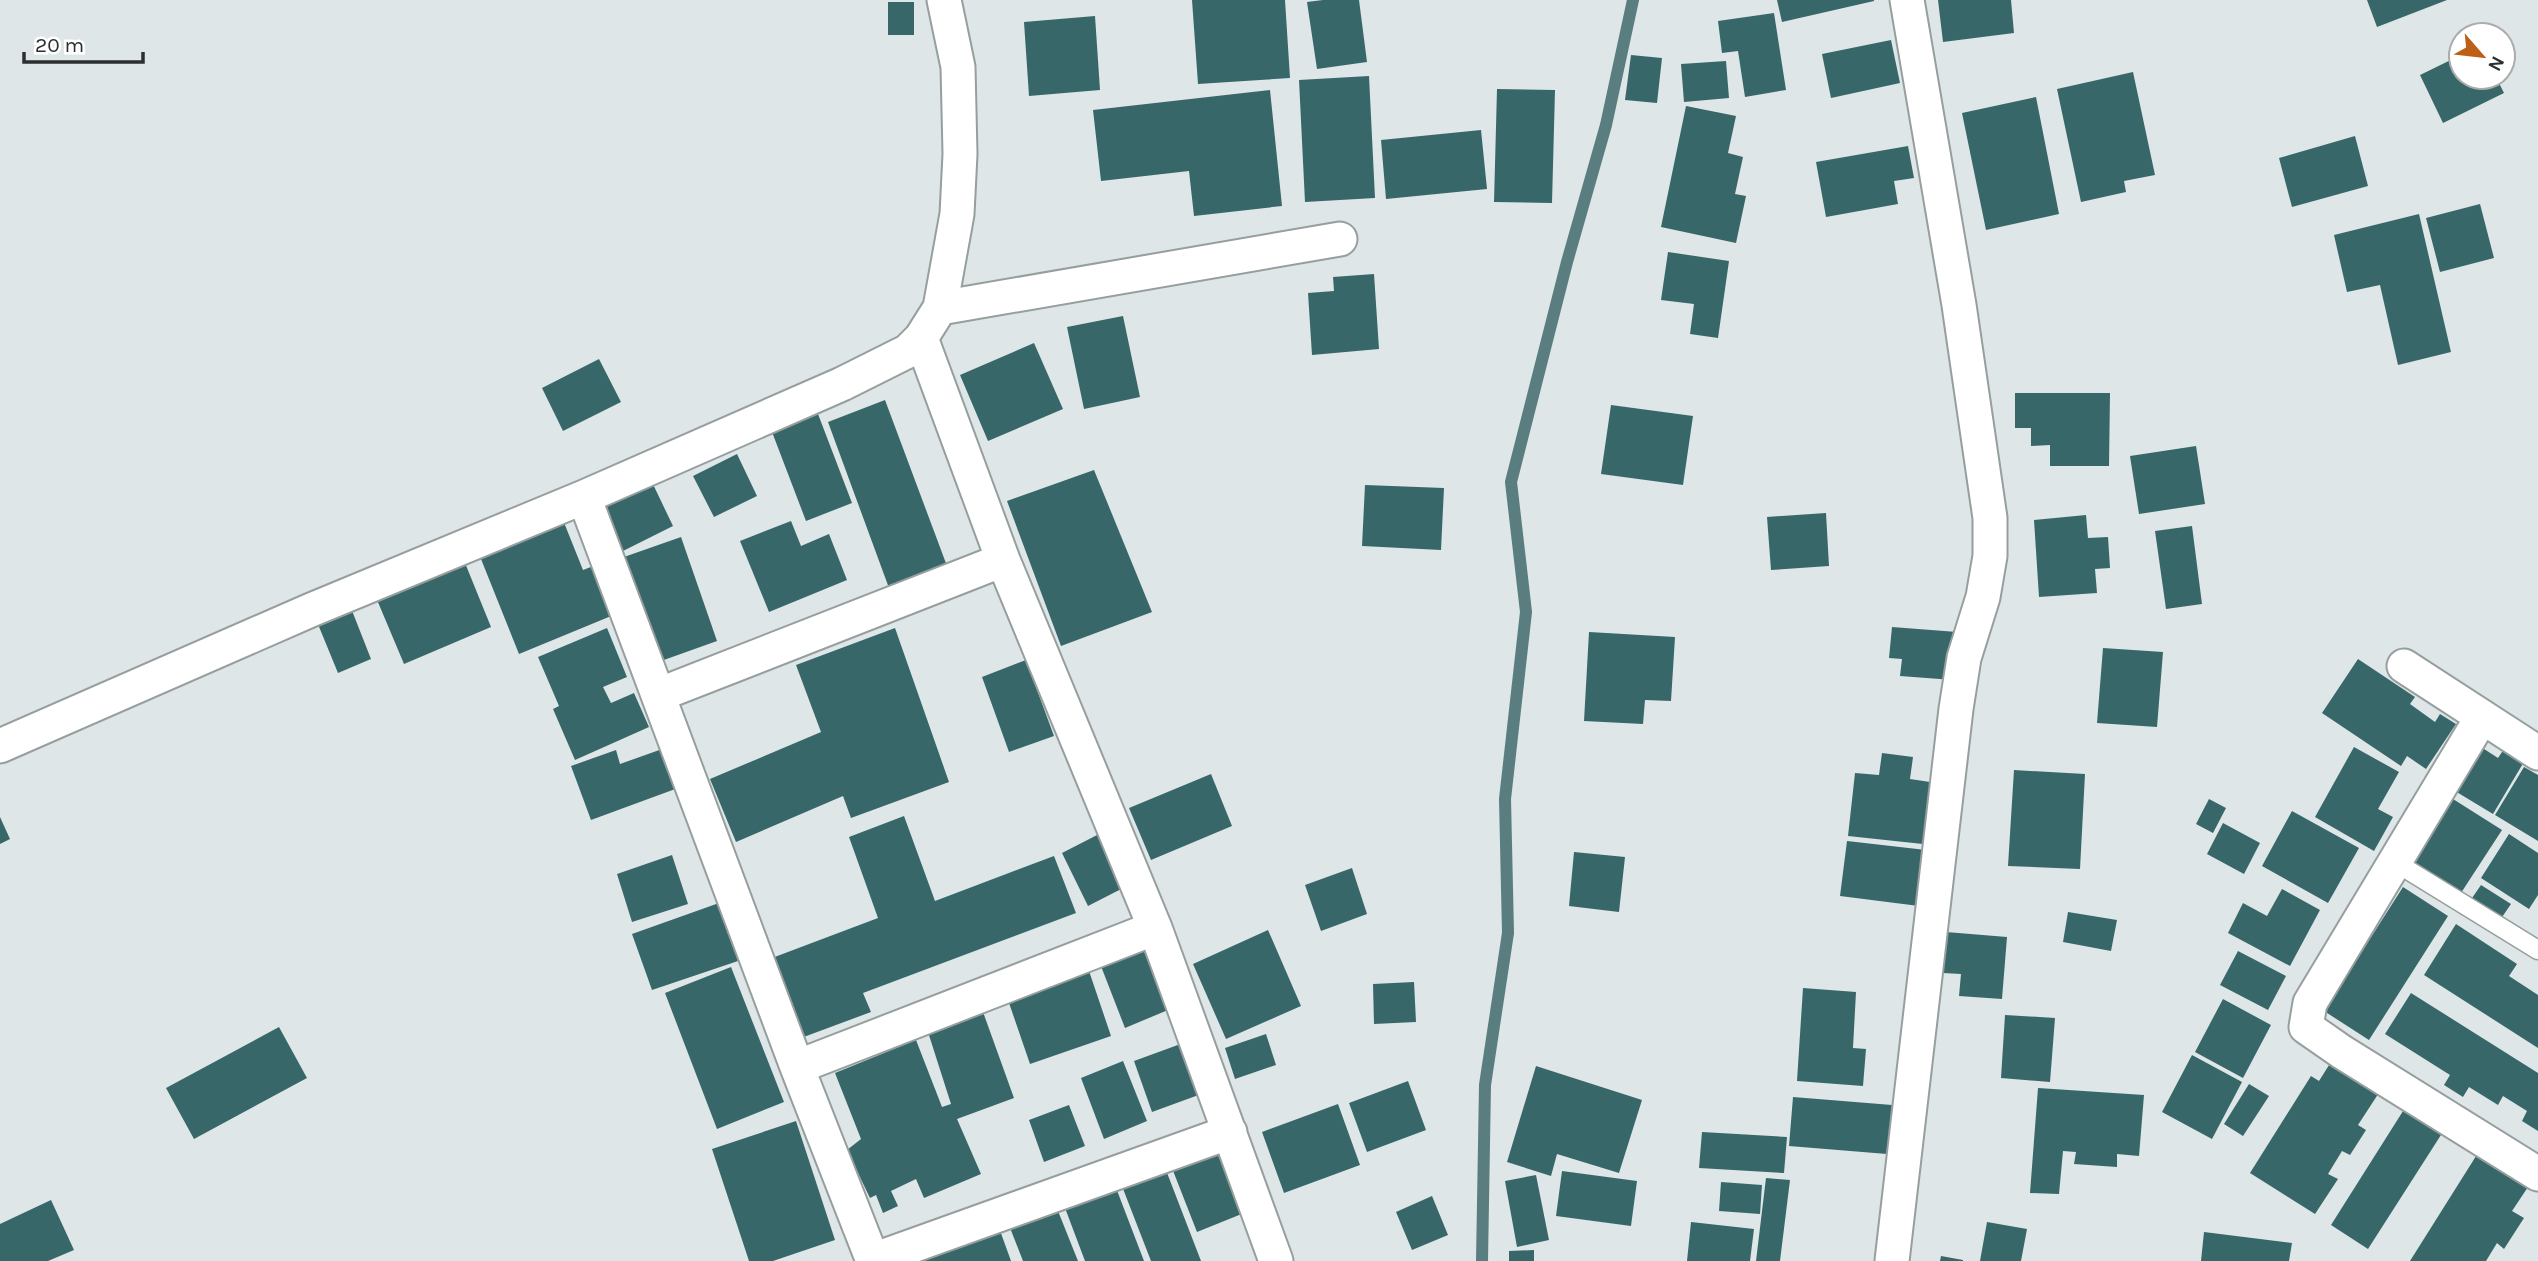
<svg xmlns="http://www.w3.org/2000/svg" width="2538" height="1261" viewBox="0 0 2538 1261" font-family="Karla,sans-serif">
<rect width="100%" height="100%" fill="#dee6e7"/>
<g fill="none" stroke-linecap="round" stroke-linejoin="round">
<!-- stream -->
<path stroke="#5a7d7f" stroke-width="12" d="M 1482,1261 L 1485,1085 L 1508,933 L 1505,799 L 1526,612 L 1511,482 L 1567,262 L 1606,125 L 1633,0"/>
</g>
<!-- building -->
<path fill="#38676a" d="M 1192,0 L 1285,0 L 1290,78 L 1198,84 Z
M 1323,0 L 1359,0 L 1367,62 L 1317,69 L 1307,2 Z
M 1777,0 L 1874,0 L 1874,1 L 1782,22 Z
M 1938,0 L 2011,0 L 2014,33 L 1943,42 Z
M 2367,0 L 2447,0 L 2377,27 Z
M 888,2 L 914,2 L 914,35 L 888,35 Z
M 1774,13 L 1786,90 L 1745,97 L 1738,51 L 1722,53 L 1718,21 Z
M 1095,16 L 1100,90 L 1029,96 L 1024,22 Z
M 1891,40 L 1900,83 L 1831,98 L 1822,54 Z
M 1631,55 L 1662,58 L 1657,103 L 1625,100 Z
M 2461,55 L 2461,77 L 2496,77 L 2504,93 L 2443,123 L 2420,75 Z
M 1726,61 L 1729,98 L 1684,102 L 1681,64 Z
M 2133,72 L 2155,175 L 2124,181 L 2126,192 L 2081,202 L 2057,89 Z
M 1369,76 L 1375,198 L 1305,202 L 1299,80 Z
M 1497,89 L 1555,90 L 1552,203 L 1494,202 Z
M 1270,90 L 1282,206 L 1194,216 L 1189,171 L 1101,181 L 1093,110 Z
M 2036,97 L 2059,214 L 1986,230 L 1962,113 Z
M 1686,106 L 1736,116 L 1728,153 L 1743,157 L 1735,194 L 1746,196 L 1736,243 L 1661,227 Z
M 1481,130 L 1487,189 L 1386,199 L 1381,140 Z
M 2355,136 L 2368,186 L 2292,207 L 2279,158 Z
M 1908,146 L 1914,178 L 1894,181 L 1898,204 L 1826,217 L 1816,162 Z
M 2480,204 L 2494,258 L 2440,272 L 2426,218 Z
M 2419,214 L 2451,352 L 2398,365 L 2380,285 L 2347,292 L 2334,235 Z
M 1668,252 L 1729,261 L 1718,338 L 1690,334 L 1694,304 L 1661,300 Z
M 1374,274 L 1379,349 L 1312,355 L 1308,293 L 1334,291 L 1333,277 Z
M 1123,316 L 1140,397 L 1084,409 L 1067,327 Z
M 1034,343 L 1063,409 L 988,441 L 960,375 Z
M 599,359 L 621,402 L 563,431 L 542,388 Z
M 2015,393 L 2110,393 L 2109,466 L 2050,466 L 2050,445 L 2031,446 L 2031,428 L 2015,428 Z
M 885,400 L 947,566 L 889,588 L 828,422 Z
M 1611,405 L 1693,416 L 1683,485 L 1601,474 Z
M 818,414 L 852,503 L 806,521 L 772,432 Z
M 2196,446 L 2205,504 L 2139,514 L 2130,456 Z
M 737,454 L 757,496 L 714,517 L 693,476 Z
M 1094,470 L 1152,612 L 1061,646 L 1007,501 Z
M 650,478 L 673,526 L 621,552 L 598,504 Z
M 1365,485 L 1444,488 L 1441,550 L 1362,546 Z
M 1826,513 L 1829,566 L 1771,570 L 1767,517 Z
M 561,515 L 583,570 L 596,565 L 616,614 L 519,654 L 477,549 Z
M 2086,515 L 2088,538 L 2108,537 L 2110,568 L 2095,569 L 2097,593 L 2039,597 L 2034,520 Z
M 791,521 L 801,546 L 829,534 L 847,580 L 769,612 L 740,541 Z
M 2192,526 L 2202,604 L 2166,609 L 2155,531 Z
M 681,537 L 717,641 L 661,661 L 624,557 Z
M 463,558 L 491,627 L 404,664 L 375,595 Z
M 349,603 L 371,659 L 338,673 L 315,617 Z
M 1892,627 L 1957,632 L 1953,680 L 1900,676 L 1902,659 L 1889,658 Z
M 607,628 L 627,677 L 603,687 L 611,703 L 634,693 L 649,727 L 575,760 L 553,709 L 559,706 L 538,657 Z
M 895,628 L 949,782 L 851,818 L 843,796 L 736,842 L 710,779 L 821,732 L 796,665 Z
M 1589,632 L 1675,637 L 1671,701 L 1645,700 L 1643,724 L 1584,721 Z
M 2103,648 L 2163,652 L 2157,727 L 2097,723 Z
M 2358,659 L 2415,697 L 2410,704 L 2435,722 L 2440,714 L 2456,724 L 2426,769 L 2407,756 L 2401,766 L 2322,713 Z
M 1026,660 L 1054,736 L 1009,752 L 982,677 Z
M 2508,743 L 2528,755 L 2493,814 L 2455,791 L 2481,747 L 2498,758 Z
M 2354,747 L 2399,772 L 2378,809 L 2393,817 L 2374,851 L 2315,817 Z
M 665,748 L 678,788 L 591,820 L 571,766 L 616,750 L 620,764 Z
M 1882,753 L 1913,757 L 1910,779 L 1930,782 L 1923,844 L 1848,836 L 1855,773 L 1879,775 Z
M 2524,767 L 2538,775 L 2538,841 L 2495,815 Z
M 2014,770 L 2085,774 L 2080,869 L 2008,866 Z
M 1211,774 L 1232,826 L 1151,860 L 1129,808 Z
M 2209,799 L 2226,808 L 2213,833 L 2196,824 Z
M 2453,799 L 2502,830 L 2459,896 L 2411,865 Z
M 2292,811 L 2359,848 L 2328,903 L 2262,866 Z
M 904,816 L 935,901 L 1054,856 L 1076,913 L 863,993 L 871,1012 L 801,1038 L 772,958 L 878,918 L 849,837 Z
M 0,817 L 10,839 L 0,844 Z
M 2223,823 L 2260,843 L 2244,874 L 2207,854 Z
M 1101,833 L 1127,886 L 1088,906 L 1062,853 Z
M 2509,834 L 2538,853 L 2538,895 L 2529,909 L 2481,878 Z
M 1847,841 L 1926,850 L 1919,906 L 1840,896 Z
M 1574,852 L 1625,857 L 1619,912 L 1569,906 Z
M 672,855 L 688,904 L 632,922 L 617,874 Z
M 1352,868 L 1367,914 L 1321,931 L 1305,885 Z
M 2481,885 L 2511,904 L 2500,920 L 2470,901 Z
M 2403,887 L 2448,916 L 2369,1040 L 2324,1011 Z
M 2282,889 L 2320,910 L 2290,966 L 2228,933 L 2243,903 L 2267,916 Z
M 719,903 L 738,961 L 652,990 L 632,934 Z
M 2068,912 L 2117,920 L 2111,951 L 2063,942 Z
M 2456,924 L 2517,964 L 2509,976 L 2538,995 L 2538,1048 L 2424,975 Z
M 1268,930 L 1301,1006 L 1226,1039 L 1193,964 Z
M 1946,932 L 2007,937 L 2002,999 L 1959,996 L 1961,974 L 1943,973 Z
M 1141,944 L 1168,1010 L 1125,1028 L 1099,961 Z
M 2238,951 L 2286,976 L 2268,1010 L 2220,985 Z
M 731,967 L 784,1102 L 717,1129 L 665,993 Z
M 1089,971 L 1111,1036 L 1030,1064 L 1008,1000 Z
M 1414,982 L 1416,1022 L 1374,1024 L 1373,984 Z
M 1803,988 L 1856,992 L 1853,1048 L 1866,1049 L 1863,1086 L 1797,1081 Z
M 2411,993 L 2538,1073 L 2538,1131 L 2522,1121 L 2527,1111 L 2503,1096 L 2498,1105 L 2469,1087 L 2463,1097 L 2444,1085 L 2450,1075 L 2385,1034 Z
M 2223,999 L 2271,1025 L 2243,1078 L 2195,1052 Z
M 983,1012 L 1014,1098 L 957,1119 L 981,1174 L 924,1198 L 916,1179 L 891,1191 L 898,1206 L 883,1213 L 876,1195 L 870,1198 L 847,1150 L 861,1139 L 835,1073 L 916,1040 L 942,1107 L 951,1104 L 928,1032 Z
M 2005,1015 L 2055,1018 L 2050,1082 L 2001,1078 Z
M 279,1027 L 307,1078 L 194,1139 L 166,1088 Z
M 1266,1034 L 1276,1065 L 1235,1079 L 1225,1048 Z
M 1186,1042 L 1204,1093 L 1152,1112 L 1134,1061 Z
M 2336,1054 L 2384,1085 L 2358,1125 L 2366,1130 L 2350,1155 L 2342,1151 L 2328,1174 L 2338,1179 L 2315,1214 L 2250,1173 L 2311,1076 L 2319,1081 Z
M 2192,1055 L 2242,1082 L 2212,1139 L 2162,1112 Z
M 1123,1061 L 1147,1121 L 1104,1139 L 1081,1078 Z
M 1536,1066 L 1642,1100 L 1619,1173 L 1557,1154 L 1551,1176 L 1507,1162 Z
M 1408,1081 L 1426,1130 L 1367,1152 L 1349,1103 Z
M 2249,1084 L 2269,1096 L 2243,1136 L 2224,1124 Z
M 2038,1088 L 2144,1095 L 2139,1156 L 2117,1154 L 2117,1167 L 2074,1164 L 2076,1152 L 2063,1151 L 2059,1194 L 2030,1193 Z
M 1793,1097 L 1892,1105 L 1887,1154 L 1789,1146 Z
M 2410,1100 L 2448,1124 L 2368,1249 L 2331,1225 Z
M 1338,1104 L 1360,1165 L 1284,1193 L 1262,1132 Z
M 1069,1105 L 1085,1146 L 1044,1162 L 1029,1120 Z
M 796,1121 L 835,1240 L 773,1261 L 749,1261 L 712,1149 Z
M 1702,1132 L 1787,1137 L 1784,1173 L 1699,1168 Z
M 1222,1142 L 1249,1211 L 1197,1232 L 1170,1163 Z
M 2483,1145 L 2534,1178 L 2512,1211 L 2524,1218 L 2504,1249 L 2497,1243 L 2486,1261 L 2410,1261 Z
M 1164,1165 L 1201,1261 L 1151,1261 L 1120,1181 Z
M 1562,1171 L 1637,1181 L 1631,1226 L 1556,1216 Z
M 1536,1175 L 1549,1240 L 1517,1247 L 1505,1181 Z
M 1766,1178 L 1790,1180 L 1780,1261 L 1756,1261 Z
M 1113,1180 L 1144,1261 L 1085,1261 L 1062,1200 Z
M 1721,1182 L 1762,1185 L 1760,1214 L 1719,1211 Z
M 1432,1196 L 1448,1235 L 1412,1250 L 1396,1212 Z
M 51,1200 L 74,1250 L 48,1261 L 0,1261 L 0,1224 Z
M 1054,1201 L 1078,1261 L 1023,1261 L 1007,1220 Z
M 1691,1222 L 1754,1229 L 1750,1261 L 1687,1261 Z
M 1987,1222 L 2027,1229 L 2021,1261 L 1980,1261 Z
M 998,1225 L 1011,1261 L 903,1261 Z
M 2204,1232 L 2292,1243 L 2289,1261 L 2201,1261 Z
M 1534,1250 L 1534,1261 L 1509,1261 L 1509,1251 Z
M 1941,1256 L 1963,1260 L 1963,1261 L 1940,1261 Z"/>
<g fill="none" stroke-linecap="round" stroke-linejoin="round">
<defs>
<path id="lane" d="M 2395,862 L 2538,950"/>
<path id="street" d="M 940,308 L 1340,239
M 921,338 L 1003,560 L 1155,928 L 1276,1261
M 584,497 L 797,1067 L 873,1261
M 2404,666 L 2538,753
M 658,695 L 1003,560
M 2482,717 L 2310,1003 L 2306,1027 L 2342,1052 L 2538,1174
M 0,746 L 311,610 L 584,497 L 842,384 L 908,351 L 921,338 L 940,308 L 957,214 L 960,154 L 958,67 L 944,0
M 797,1067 L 1155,928
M 873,1260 L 1230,1132
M 1892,1261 L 1956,709 L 1964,658 L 1983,597 L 1990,556 L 1990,518 L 1959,305 L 1907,0"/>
</defs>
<!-- lane casing -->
<use href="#lane" stroke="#969e9e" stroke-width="21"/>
<!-- street casing -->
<use href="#street" stroke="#969e9e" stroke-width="37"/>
<!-- lane -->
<use href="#lane" stroke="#fff" stroke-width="18"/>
<!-- street -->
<use href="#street" stroke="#fff" stroke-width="33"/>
</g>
<!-- north arrow -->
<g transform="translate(2482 56) rotate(118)"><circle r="33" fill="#ffffff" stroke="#abacac" stroke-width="2"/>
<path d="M0-5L12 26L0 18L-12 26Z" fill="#bd5f15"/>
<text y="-10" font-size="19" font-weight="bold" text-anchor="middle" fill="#2c2f2f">N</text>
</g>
<!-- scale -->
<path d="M24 52v10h119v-10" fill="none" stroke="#2c2f2f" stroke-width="3.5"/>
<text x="35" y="52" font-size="21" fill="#2c2f2f" stroke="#ffffff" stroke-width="5" paint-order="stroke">20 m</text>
</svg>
